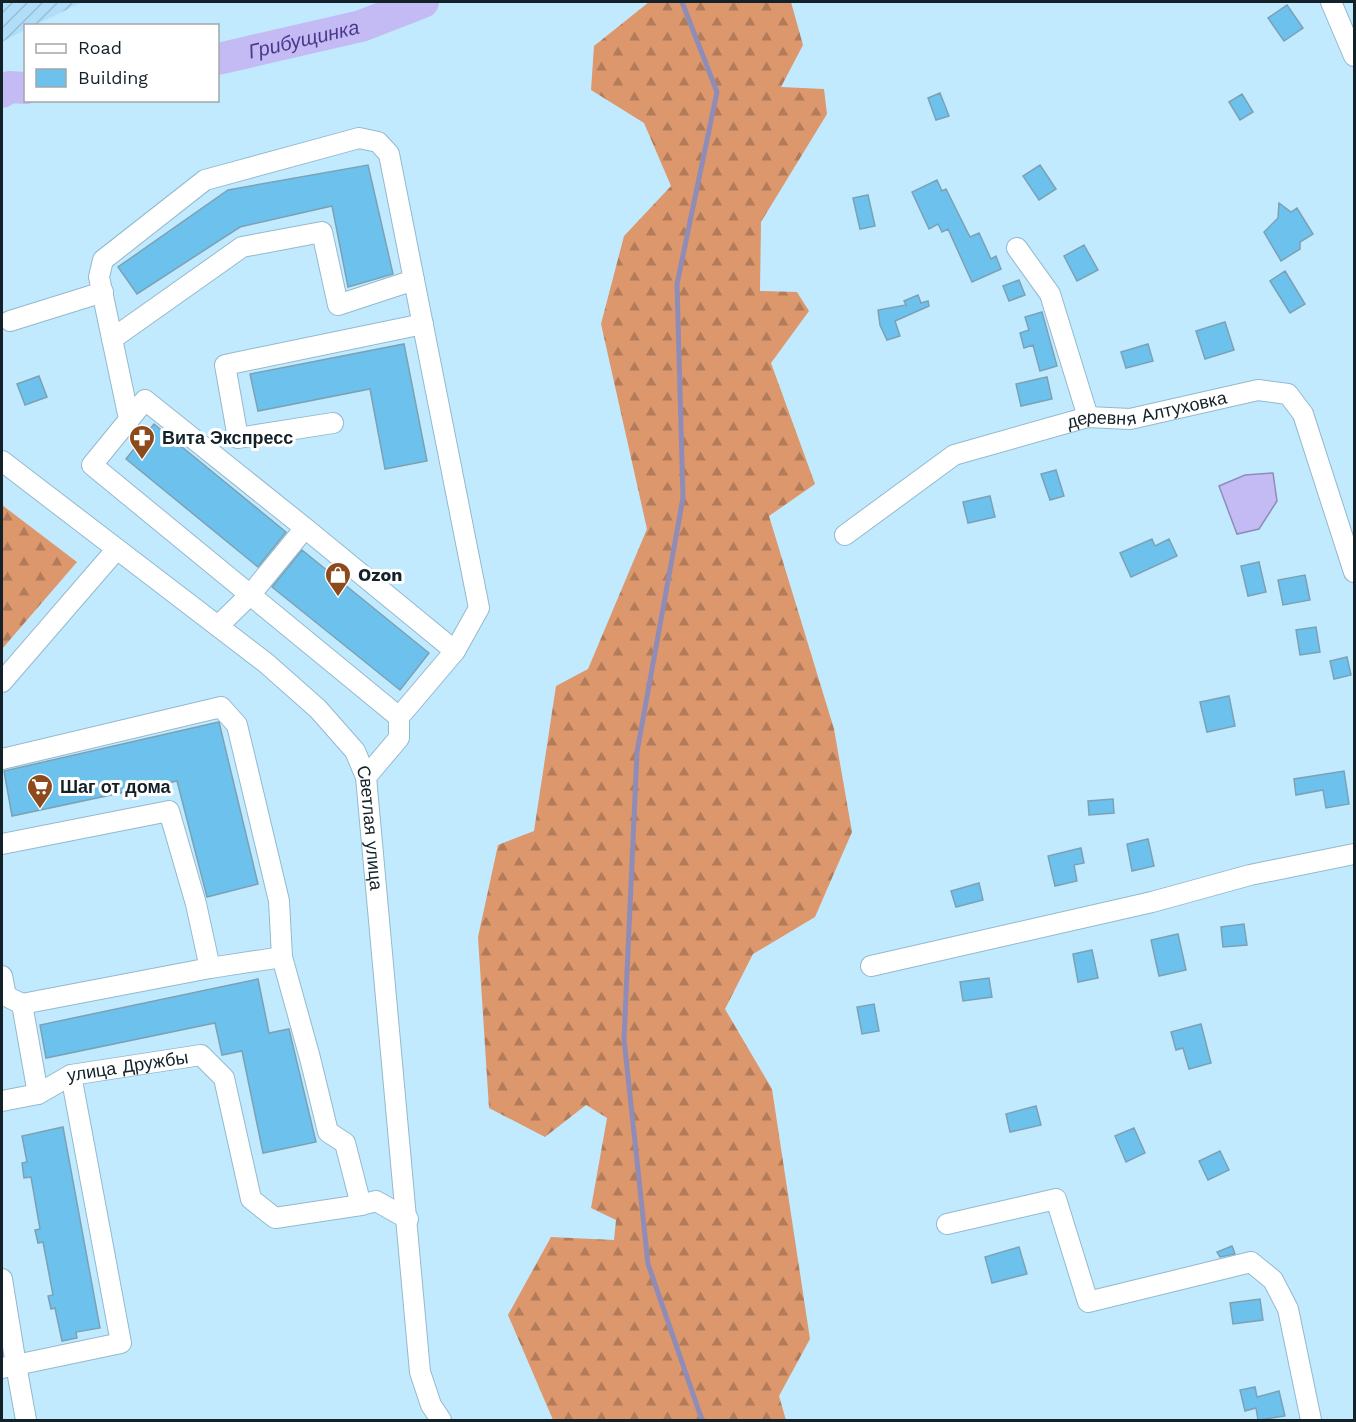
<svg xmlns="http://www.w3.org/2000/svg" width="1356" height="1422" viewBox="0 0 1356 1422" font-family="'Work Sans',sans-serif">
<defs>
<pattern id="industrial-furrows" width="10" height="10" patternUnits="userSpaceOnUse" patternTransform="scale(1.5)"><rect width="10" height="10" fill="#b0def8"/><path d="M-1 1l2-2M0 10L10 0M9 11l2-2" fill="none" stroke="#96bed5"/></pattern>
<pattern id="forest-firs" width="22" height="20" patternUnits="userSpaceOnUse" patternTransform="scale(1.5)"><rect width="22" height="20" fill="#dd976c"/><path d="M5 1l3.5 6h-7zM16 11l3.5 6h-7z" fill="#b27b59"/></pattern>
</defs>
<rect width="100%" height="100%" fill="#c2eaff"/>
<!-- industrial -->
<path fill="url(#industrial-furrows)" d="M 2,2 L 83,2 L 35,25 L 26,26 L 25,30 L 2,42 Z"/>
<!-- forest -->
<path fill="url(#forest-firs)" d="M 649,2 L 791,2 L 803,45 L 781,87 L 824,89 L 827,114 L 761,222 L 760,291 L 797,292 L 809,311 L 771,363 L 815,484 L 769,516 L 834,729 L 852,832 L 815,917 L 753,954 L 725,1009 L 772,1089 L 810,1339 L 779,1396 L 786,1420 L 553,1420 L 508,1315 L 551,1237 L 614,1240 L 616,1220 L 591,1208 L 607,1118 L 586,1105 L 545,1137 L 489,1108 L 478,937 L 498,845 L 534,831 L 556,686 L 588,669 L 647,529 L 601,324 L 624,236 L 671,186 L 644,123 L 591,90 L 594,46 Z
M 2,505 L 77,562 L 2,649 Z"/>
<!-- water -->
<path fill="#c4bbf5" stroke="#8f8db8" stroke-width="1.5" d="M 1273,473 L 1277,501 L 1259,529 L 1237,534 L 1219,486 L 1245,475 Z"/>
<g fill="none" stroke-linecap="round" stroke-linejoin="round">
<!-- stream -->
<path stroke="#8f8db8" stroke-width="5" d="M 682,2 L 717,92 L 677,284 L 683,498 L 637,752 L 624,1039 L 648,1264 L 702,1420"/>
<!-- river -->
<g stroke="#c4bbf5" stroke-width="32">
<path id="s1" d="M 218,59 L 361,26 L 423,2"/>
<path d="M 2,92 L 9,87 L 26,88"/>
</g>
</g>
<!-- building -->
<path fill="#6cc2ec" stroke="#7ca1b5" stroke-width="1.5" d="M 1287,5 L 1303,28 L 1284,41 L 1268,18 Z
M 940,93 L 949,116 L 936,120 L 928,98 Z
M 1242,94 L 1253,112 L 1240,120 L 1229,102 Z
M 368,165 L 393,274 L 348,287 L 332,206 L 240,227 L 137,294 L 118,267 L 228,190 Z
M 1040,165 L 1056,189 L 1039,200 L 1023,176 Z
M 937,180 L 942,191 L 946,189 L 970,237 L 979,233 L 991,259 L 996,256 L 1001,269 L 972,282 L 948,229 L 942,232 L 938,224 L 929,229 L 912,192 Z
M 868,195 L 875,226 L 860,229 L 853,198 Z
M 1279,203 L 1291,212 L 1297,208 L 1313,234 L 1300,242 L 1300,249 L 1281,261 L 1264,232 L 1278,218 Z
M 1084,245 L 1098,270 L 1077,281 L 1064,256 Z
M 1285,271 L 1305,304 L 1290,313 L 1270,281 Z
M 1019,280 L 1025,295 L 1009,301 L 1003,286 Z
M 918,295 L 921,303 L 928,301 L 929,306 L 895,321 L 900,336 L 887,340 L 880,325 L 878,310 L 906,305 L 904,301 Z
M 1042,312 L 1057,366 L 1040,371 L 1033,345 L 1024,348 L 1020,333 L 1029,330 L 1025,317 Z
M 1225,322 L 1234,350 L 1205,359 L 1196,331 Z
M 404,344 L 427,461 L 385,469 L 370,389 L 258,411 L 250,374 Z
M 1148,344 L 1153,361 L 1126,368 L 1121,352 Z
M 39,376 L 47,397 L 25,405 L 17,384 Z
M 1047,377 L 1052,399 L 1021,406 L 1016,384 Z
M 154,424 L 286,532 L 258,567 L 126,459 Z
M 1056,470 L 1064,496 L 1050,500 L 1041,474 Z
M 990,496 L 995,517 L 968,523 L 963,502 Z
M 1152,539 L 1155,546 L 1169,539 L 1177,556 L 1131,577 L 1120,553 Z
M 302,550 L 429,653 L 400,690 L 272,587 Z
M 1259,562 L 1266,592 L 1248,596 L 1241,566 Z
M 1305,575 L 1310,600 L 1283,605 L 1278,580 Z
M 1316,627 L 1320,652 L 1300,655 L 1296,630 Z
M 1347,657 L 1351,675 L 1334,679 L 1330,661 Z
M 1229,696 L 1235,726 L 1207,732 L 1200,702 Z
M 219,722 L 258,884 L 207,897 L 177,781 L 12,816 L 4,771 Z
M 1344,771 L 1349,804 L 1326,808 L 1323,790 L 1296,795 L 1294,779 Z
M 1113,799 L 1114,813 L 1089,815 L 1088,801 Z
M 1148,839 L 1154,866 L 1132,871 L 1127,844 Z
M 1081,848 L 1084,863 L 1074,865 L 1077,881 L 1055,886 L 1048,856 Z
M 979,883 L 983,900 L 956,907 L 951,891 Z
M 1244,924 L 1247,945 L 1223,947 L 1221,927 Z
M 1178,934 L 1186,970 L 1159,976 L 1151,940 Z
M 1092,950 L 1098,978 L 1078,982 L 1073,954 Z
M 989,978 L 992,997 L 963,1001 L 960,982 Z
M 258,979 L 269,1033 L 289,1029 L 316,1142 L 263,1153 L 242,1051 L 222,1055 L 215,1023 L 46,1058 L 40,1025 Z
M 874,1004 L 879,1031 L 862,1034 L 857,1007 Z
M 1201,1024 L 1211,1063 L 1189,1069 L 1183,1048 L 1176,1050 L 1171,1032 Z
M 1036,1106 L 1041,1125 L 1010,1132 L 1006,1114 Z
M 63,1127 L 100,1328 L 76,1332 L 77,1338 L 62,1341 L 55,1308 L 51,1309 L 48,1296 L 53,1295 L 43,1242 L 38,1243 L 35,1230 L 40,1229 L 31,1177 L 24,1178 L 22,1163 L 27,1162 L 22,1136 Z
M 1134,1128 L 1145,1153 L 1126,1162 L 1115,1136 Z
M 1220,1151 L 1229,1170 L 1208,1180 L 1199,1161 Z
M 1232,1246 L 1235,1254 L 1220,1257 L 1217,1252 Z
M 1019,1247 L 1027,1274 L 992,1283 L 985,1257 Z
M 1260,1299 L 1263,1320 L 1233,1324 L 1230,1303 Z
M 1255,1387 L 1257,1397 L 1279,1391 L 1285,1416 L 1258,1420 L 1256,1408 L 1245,1411 L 1240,1390 Z"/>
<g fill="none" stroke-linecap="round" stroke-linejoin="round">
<defs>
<g id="minor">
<path d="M 1331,2 L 1354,56"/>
<path d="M 1017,248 L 1050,294 L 1088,417"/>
<path d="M 10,321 L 103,292"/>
<path d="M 112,339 L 242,247 L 322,232 L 338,305 L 414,280"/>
<path d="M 129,419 L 99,277 L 103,260 L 205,180 L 359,138 L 378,142 L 389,154 L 479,608 L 455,651"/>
<path d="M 333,423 L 238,438 L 225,365 L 423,324"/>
<path id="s2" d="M 2,461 L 266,663 L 318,709 L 355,751 L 366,777 L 420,1372 L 431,1405 L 441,1420"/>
<path id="s3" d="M 845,535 L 954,455 L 1088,417 L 1130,419 L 1258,390 L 1288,394 L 1303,414 L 1354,572"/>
<path d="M 218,626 L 251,594 L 305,528 L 145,400 L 92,465 L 399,717 L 455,651 L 305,528"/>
<path d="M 2,682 L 116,550"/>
<path d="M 2,759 L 221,707 L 237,725 L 279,901 L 282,957"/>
<path d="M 366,777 L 399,738 L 399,717"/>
<path d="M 2,844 L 169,811 L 196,904 L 210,968"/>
<path d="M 871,966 L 1152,902 L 1250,875 L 1354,854"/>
<path d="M 2,976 L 6,996 L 22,1004 L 210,968 L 282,957 L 310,1058 L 328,1132 L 345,1143 L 361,1205 L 376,1201 L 408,1219"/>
<path d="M 22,1004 L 38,1094"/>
<path id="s4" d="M 2,1101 L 38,1094 L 71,1075 L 201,1055 L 224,1078 L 251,1199 L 275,1218 L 361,1205"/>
<path d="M 947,1224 L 1056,1199 L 1088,1302 L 1251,1262 L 1273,1280 L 1288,1309 L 1311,1420"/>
<path d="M 2,1279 L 16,1365 L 121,1343 L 71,1075"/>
<path d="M 2,1368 L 16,1365 L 26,1420"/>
</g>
</defs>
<!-- minor casing -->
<use href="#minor" stroke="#93b9cd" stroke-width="22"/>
<!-- minor -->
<use href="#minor" stroke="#fff" stroke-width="20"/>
</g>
<!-- icons -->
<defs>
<symbol id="pharmacy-pin" viewBox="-11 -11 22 30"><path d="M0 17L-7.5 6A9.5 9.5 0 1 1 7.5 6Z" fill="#8d4a1b" stroke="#fff"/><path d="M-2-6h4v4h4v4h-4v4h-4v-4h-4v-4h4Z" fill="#fff"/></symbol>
<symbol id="shop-pin" viewBox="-11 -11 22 30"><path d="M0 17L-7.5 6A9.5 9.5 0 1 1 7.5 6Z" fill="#8d4a1b" stroke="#fff"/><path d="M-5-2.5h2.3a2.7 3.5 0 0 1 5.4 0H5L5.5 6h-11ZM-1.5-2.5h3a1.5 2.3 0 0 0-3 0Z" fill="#fff"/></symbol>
<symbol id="supermarket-pin" viewBox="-11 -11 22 30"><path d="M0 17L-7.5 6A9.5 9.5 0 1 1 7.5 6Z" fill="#8d4a1b" stroke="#fff"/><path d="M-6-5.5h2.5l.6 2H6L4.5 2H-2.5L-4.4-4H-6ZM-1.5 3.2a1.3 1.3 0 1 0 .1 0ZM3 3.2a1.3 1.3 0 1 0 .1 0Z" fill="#fff"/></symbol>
</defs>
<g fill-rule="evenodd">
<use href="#pharmacy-pin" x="127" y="423" width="30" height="40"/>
<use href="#shop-pin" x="323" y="560" width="30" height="40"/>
<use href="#supermarket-pin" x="25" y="772" width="30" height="40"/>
</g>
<g text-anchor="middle" stroke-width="6" stroke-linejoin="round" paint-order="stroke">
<!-- street labels -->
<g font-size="18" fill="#132229" stroke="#fff">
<text dy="6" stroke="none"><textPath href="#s3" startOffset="334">деревня Алтуховка</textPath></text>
<text dy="6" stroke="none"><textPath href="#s2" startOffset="537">Светлая улица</textPath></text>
<text dy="6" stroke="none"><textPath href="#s4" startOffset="132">улица Дружбы</textPath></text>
</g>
<!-- poi labels -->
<g font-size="18" font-weight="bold" fill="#132229" stroke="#fff" text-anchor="start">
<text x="162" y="444">Вита Экспресс</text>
<text x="358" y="581">Ozon</text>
<text x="60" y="793">Шаг от дома</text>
</g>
<!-- water labels -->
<g font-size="20" font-style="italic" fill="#4d378b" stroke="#fff">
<text dy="7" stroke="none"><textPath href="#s1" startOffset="88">Грибущинка</textPath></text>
</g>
</g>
<!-- border -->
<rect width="1356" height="1422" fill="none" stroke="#132229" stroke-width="6"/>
<!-- legend -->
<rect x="24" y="24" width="195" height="78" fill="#ffffff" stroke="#a1a7a9" stroke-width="1.5"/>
<rect x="36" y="44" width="30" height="9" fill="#ffffff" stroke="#a1a7a9" stroke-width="1.5"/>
<text x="78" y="54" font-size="18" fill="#132229">Road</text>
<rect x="36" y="69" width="30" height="18" fill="#6cc2ec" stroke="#a1a7a9" stroke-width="1.5"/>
<text x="78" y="84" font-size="18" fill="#132229">Building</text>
</svg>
